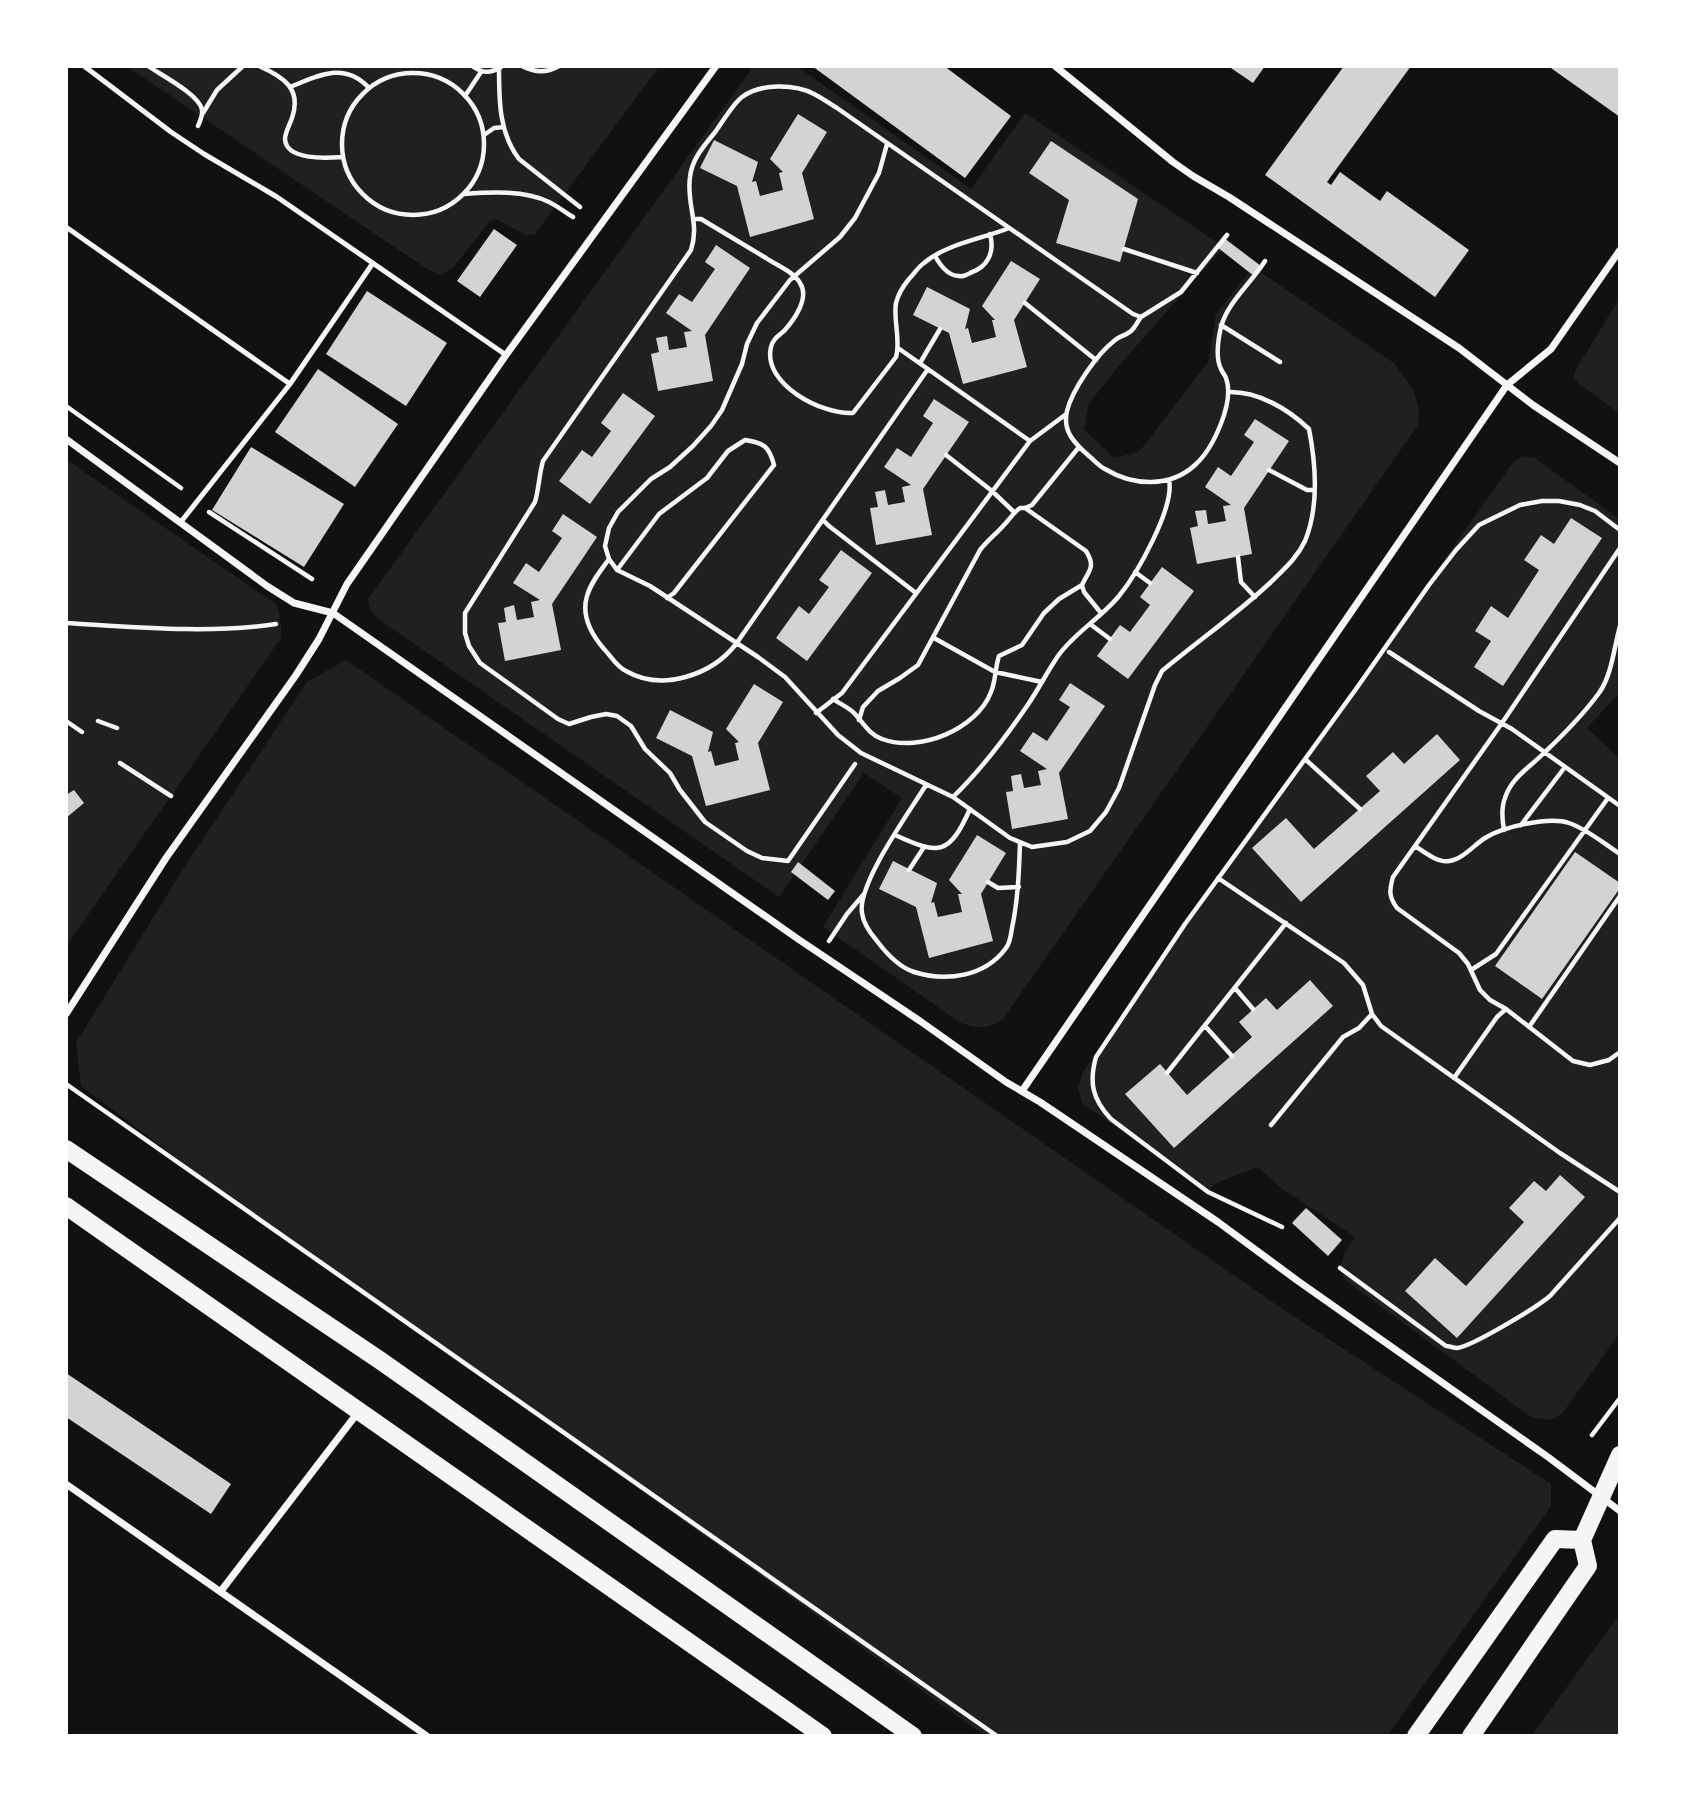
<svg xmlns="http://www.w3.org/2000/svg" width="1686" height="1802" viewBox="0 0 1686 1802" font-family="Raleway,sans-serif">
<rect width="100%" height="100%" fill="#111"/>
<!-- green -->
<path fill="#202020" d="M 128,67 L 659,67 L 535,234 L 526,235 L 496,219 L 490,221 L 452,269 L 439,275 L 424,267 Z
M 753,67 L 798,67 L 971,189 L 1025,113 L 1224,247 L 1124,360 L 1089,403 L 1084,429 L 1114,458 L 1139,452 L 1208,362 L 1216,314 L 1253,267 L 1394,363 L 1414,391 L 1419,411 L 1418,425 L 1003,1019 C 988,1029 979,1029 961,1023 L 823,927 L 902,798 L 864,773 L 779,897 L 377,618 L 370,610 L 368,599 Z
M 1619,299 L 1619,413 L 1578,383 L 1574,377 L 1575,371 Z
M 1521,456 L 1535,458 L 1619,519 L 1619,693 L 1587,728 L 1619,758 L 1619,1334 L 1562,1414 L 1551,1420 L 1531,1417 L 1345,1280 L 1340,1268 L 1344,1254 L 1354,1238 L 1352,1235 L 1281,1188 L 1258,1167 L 1214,1184 L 1208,1192 L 1082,1103 L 1078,1088 L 1083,1072 L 1511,465 Z
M 67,460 L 277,605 L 281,624 L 281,638 L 67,945 Z
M 346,660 L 1281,1308 L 1551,1484 L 1551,1506 L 1388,1735 L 984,1735 L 219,1190 L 81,1086 L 76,1043 L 185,866 L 307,682 Z
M 1619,1615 L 1619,1735 L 1532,1735 Z"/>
<!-- building -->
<path fill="#d3d3d3" d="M 812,66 L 944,66 L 1011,116 L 965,178 Z
M 1228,66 L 1265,66 L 1253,83 Z
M 1344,66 L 1411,66 L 1327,182 L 1331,185 L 1340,172 L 1380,201 L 1387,191 L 1469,250 L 1435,297 L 1265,175 Z
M 1548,66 L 1620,66 L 1620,117 Z
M 798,114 L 827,132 L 802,173 L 814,219 L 750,237 L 737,186 L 700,168 L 714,140 L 758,162 L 752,182 L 756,181 L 760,196 L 783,190 L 779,173 L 783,172 L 770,159 Z
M 1051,141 L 1138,199 L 1120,262 L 1056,243 L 1069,200 L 1029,173 Z
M 494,229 L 517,245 L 480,297 L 457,281 Z
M 1224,238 L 1261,266 L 1254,276 L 1217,247 Z
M 716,245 L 750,268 L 705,335 L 713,381 L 658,391 L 651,354 L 659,352 L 656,338 L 667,336 L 669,350 L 687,347 L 684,332 L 692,331 L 666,313 L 679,294 L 692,302 L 715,269 L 705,262 Z
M 1011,261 L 1040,279 L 1014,320 L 1027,367 L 963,384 L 949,333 L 913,315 L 927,287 L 970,309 L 965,329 L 968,328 L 972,343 L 996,337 L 992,320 L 995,320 L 982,306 Z
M 367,291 L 447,343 L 406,406 L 326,354 Z
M 318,369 L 398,424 L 355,487 L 275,432 Z
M 623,393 L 655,416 L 590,504 L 559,481 L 582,450 L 592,457 L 611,431 L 601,423 Z
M 934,399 L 969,422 L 923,489 L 932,535 L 876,545 L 870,508 L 878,507 L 875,492 L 885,490 L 888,505 L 905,502 L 902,487 L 911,485 L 884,467 L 897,448 L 911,457 L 933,423 L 923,416 Z
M 1255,419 L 1289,441 L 1244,508 L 1252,554 L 1197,564 L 1190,528 L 1198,526 L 1195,511 L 1206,510 L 1208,524 L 1226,521 L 1223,506 L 1231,505 L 1205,487 L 1218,467 L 1231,476 L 1254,442 L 1244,435 Z
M 251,447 L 344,504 L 304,567 L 212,510 Z
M 563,514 L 597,537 L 552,604 L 561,650 L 505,661 L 498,623 L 506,622 L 504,608 L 514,605 L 517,620 L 534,617 L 531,602 L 540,600 L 513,583 L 526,563 L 539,572 L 562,538 L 552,531 Z
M 1571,518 L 1602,538 L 1503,686 L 1474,667 L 1491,641 L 1475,631 L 1491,606 L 1508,618 L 1539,570 L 1524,560 L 1541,535 L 1554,544 Z
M 841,550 L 872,573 L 807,661 L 776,638 L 799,606 L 809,614 L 829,587 L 819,580 Z
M 1162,567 L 1194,591 L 1128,679 L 1097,656 L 1120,625 L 1130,632 L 1150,605 L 1140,597 Z
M 1070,683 L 1105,706 L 1059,773 L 1068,819 L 1012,829 L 1006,792 L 1013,791 L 1011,776 L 1021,774 L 1024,788 L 1041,785 L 1038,771 L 1047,769 L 1020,751 L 1033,732 L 1047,741 L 1070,707 L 1059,700 Z
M 754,684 L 783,702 L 758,743 L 770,790 L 706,806 L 692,756 L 656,738 L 670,710 L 713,732 L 708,752 L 711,751 L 715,766 L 739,760 L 735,743 L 739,742 L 726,729 Z
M 1437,734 L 1460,760 L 1301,902 L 1252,848 L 1286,818 L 1314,849 L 1380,791 L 1366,776 L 1393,752 L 1404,764 Z
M 74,790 L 84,803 L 66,818 L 66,795 Z
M 977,835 L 1006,853 L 981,894 L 993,941 L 929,958 L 916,907 L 879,889 L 893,861 L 937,883 L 931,903 L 934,902 L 938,917 L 962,912 L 958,894 L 962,894 L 949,880 Z
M 1575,852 L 1620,883 L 1620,888 L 1542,999 L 1495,966 Z
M 798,862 L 835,891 L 828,900 L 791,872 Z
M 1310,980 L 1333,1006 L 1174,1148 L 1125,1094 L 1160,1064 L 1187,1095 L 1252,1037 L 1239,1022 L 1266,998 L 1277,1010 Z
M 1560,1175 L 1585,1197 L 1457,1338 L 1405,1291 L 1435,1258 L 1466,1286 L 1524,1222 L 1509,1208 L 1534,1181 L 1546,1191 Z
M 1306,1208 L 1342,1240 L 1328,1256 L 1292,1223 Z
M 66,1373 L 231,1484 L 211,1514 L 66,1417 Z"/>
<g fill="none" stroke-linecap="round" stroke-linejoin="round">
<!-- path -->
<path stroke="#f5f5f5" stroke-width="4.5" d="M 148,66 C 161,75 200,95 202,110 C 203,115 200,121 198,126
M 259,66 C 284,77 302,89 292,118 C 290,124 285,133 285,139 C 286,161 328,158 342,157
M 472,66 C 482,73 490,74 501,67
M 522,66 C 535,73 547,73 559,66
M 499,68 C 499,100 499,133 519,159 L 580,207
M342 144a71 71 0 1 1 142 0a71 71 0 1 1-142 0Z
M 290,87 C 318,76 344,61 369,88
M 465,96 L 481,72
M 203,113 L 217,90 L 243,66
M 484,135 L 494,128 L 504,127
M 887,144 L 879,173 L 855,218 L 840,237 L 790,280 L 757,323 L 747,344 L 742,364 L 722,410 L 711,426 L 693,446 L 670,467 L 651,479 L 618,512 L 609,528 L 605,546 L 609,559 L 617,570 L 650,586 L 758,657 L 785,677 L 838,735 L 861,753 L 953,797 L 1010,838 L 1032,847 L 1067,842 L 1090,831 L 1106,812 L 1119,788 L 1155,685 L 1162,671 C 1198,641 1237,614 1271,582 C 1284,569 1297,558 1305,541 C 1319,507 1316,465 1309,429 C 1288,409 1258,391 1228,392
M 464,194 C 491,192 524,190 549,202 C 557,206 565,212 573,217
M 693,219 L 701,219 C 723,232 744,245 766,258 C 776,265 794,272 800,283 C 810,298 794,320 784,331 C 778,336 773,339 771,347 C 762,384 822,415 853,413 L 896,357 C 901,340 893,320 896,303 C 898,295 904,285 909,279 C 914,274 918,267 924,263 C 946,244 982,239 1009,228
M 1124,249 L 1197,273
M 935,256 C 940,265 948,276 959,276 C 963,277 967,275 970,273 C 988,267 995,252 990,234
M 1025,303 L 1096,360
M 1141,317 C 1138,321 1135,327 1132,330 C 1128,335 1119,336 1114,341 C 1097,354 1072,390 1067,411 C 1062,431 1075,444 1089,456 C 1094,460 1099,466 1105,469 C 1133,486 1170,488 1195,465 C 1213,449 1235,402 1226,378 C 1225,375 1222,372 1221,369 C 1215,357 1218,340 1221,327 C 1227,303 1252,282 1265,261
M 1221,325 L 1280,362
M 898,348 L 1030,441 L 1065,415
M 920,363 L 940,329
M 66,406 L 181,488
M 946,455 L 992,491 L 1014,512
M 1269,470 L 1307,490 L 1314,490
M 1025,508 L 1086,551 C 1096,567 1089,570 1082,585 L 1084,592 L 1101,613
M 209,512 L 312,579
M 823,520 L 829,526 L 916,593
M 1620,548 L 1502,723 L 1393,877 C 1389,891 1389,897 1397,908 L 1459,953 L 1468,964 L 1480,990 L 1490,1000 L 1506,1009 L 1573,1061 L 1590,1065 L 1609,1060 L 1620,1052
M 1238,557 L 1241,582 L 1255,597
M 609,559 C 601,570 591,582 587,596 C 581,616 591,634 604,649 C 611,656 617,667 626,671 C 662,692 712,675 736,644 L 928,369
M 617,570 L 659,514 L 707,478 L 728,451 L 745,440 C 764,443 769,446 774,465 L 674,593 L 667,598
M 1135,572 L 1150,583
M 66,623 C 134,627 209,634 276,624
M 1090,624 L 1110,639
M 934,638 L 995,672 L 1042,682
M 1389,652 L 1479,711 L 1512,729 L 1620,806
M 833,699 C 840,704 850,708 855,714 C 864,724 869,734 882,739 C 920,753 977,729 991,692 C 996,680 995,668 999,656 L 1022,645 L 1044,613 L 1059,599 L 1082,585
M 816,713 L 842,693 L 1030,441
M 859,720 L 863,707 L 878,691 L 900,678 L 918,665 L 980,550 C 988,540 996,534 1004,525 C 1010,519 1013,513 1020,508 L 1025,508 L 1032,505 L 1079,447
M 66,721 L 82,732
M 98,721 L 117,728
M 1305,759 L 1360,809
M 120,763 L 171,796
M 855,764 L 788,861 L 762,858 L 747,851 L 705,822 L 680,790 L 670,773 L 645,749 L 631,726 L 617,716 L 606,714 L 591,717 L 569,724 L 558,719 L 480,663 L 469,646 L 465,633 L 465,613 L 535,502 C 539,488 539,475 543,461 L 691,250 C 700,223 686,204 690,177 C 692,158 705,145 716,131 C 723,121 733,104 742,97 C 761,83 795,84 814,94 C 822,98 830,104 837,108 L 1133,314 L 1141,317 L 1181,292 L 1227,235
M 926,785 C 910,811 857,884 862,913 C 863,922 871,934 877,941 C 886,953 899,967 914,972 C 946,982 985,977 1006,948 C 1010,943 1011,935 1012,928 C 1018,900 1019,872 1020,843
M 953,797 C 981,770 1005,738 1027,706 C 1038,690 1047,672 1058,656 C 1073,634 1102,617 1119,596 C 1137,574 1175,507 1169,480
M 1521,825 L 1565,767
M 1504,830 C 1502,819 1501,808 1505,798 C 1511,778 1530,767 1544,753 C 1563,735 1583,715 1599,693 C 1612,675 1614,647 1620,626
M 895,835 C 939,855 949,856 970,809
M 1415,846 C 1424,852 1438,863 1449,861 C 1462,860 1475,844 1485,838 C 1503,827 1549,816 1569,823 C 1587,829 1603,843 1620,854
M 909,870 L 924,847
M 1218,878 L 1344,963 L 1363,985 L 1372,1014 L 1381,1026 L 1560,1153 L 1620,1192
M 988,882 L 998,888 L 1019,887
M 829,941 L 847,914 L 864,894
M 1471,970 L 1496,954 L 1608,798
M 1235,988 L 1253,1009
M 1205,1026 L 1232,1056
M 1529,1027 L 1620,896
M 1167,1073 L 1286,923
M 1454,1078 L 1497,1017 L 1506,1009
M 66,1084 L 997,1736
M 1271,1125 L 1343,1037 L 1359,1028 L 1372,1014
M 1282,1227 L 1208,1192 L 1111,1119 C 1092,1099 1089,1082 1096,1057 L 1185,924 L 1356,689 L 1429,585 L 1456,550 L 1479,525 L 1520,505 L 1542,501 L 1559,501 L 1580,505 L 1595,511 L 1620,530
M 1340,1268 L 1446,1346 C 1448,1346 1455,1348 1457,1348 C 1473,1346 1537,1307 1550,1296 L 1620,1218
M 1592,1435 L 1620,1398"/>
<!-- service -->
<path stroke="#f5f5f5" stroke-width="5" d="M 84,66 L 171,132 L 204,154 L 277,197 L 506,355
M 66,227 L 290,384
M 180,523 L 290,384 L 373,263"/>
<!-- minor -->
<path stroke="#f5f5f5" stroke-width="7" d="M 1055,66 L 1173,162 L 1193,176 L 1229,197 L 1459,348 L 1533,405 L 1620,463
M 66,439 L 267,586 L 294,603 L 333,613 L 798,939 L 920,1021 L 1006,1082 L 1040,1102 L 1218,1222 L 1298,1281 L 1548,1457 L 1620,1511
M 66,1014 L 166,858 L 296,675 L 319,639 L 347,584 L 506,355 L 716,66
M 1022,1091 L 1507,385 L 1551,349 L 1620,250
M 66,1484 L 427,1736
M 221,1591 L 359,1411"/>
<!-- primary -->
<path stroke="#f5f5f5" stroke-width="18" d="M 66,1149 L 381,1361 L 913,1736
M 66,1206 L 823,1736
M 1416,1736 L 1555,1539 L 1582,1540
M 1471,1736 L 1588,1566 L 1582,1540 L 1620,1455"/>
</g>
<!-- border -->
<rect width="1686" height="1802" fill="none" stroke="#ffffff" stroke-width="136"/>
</svg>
